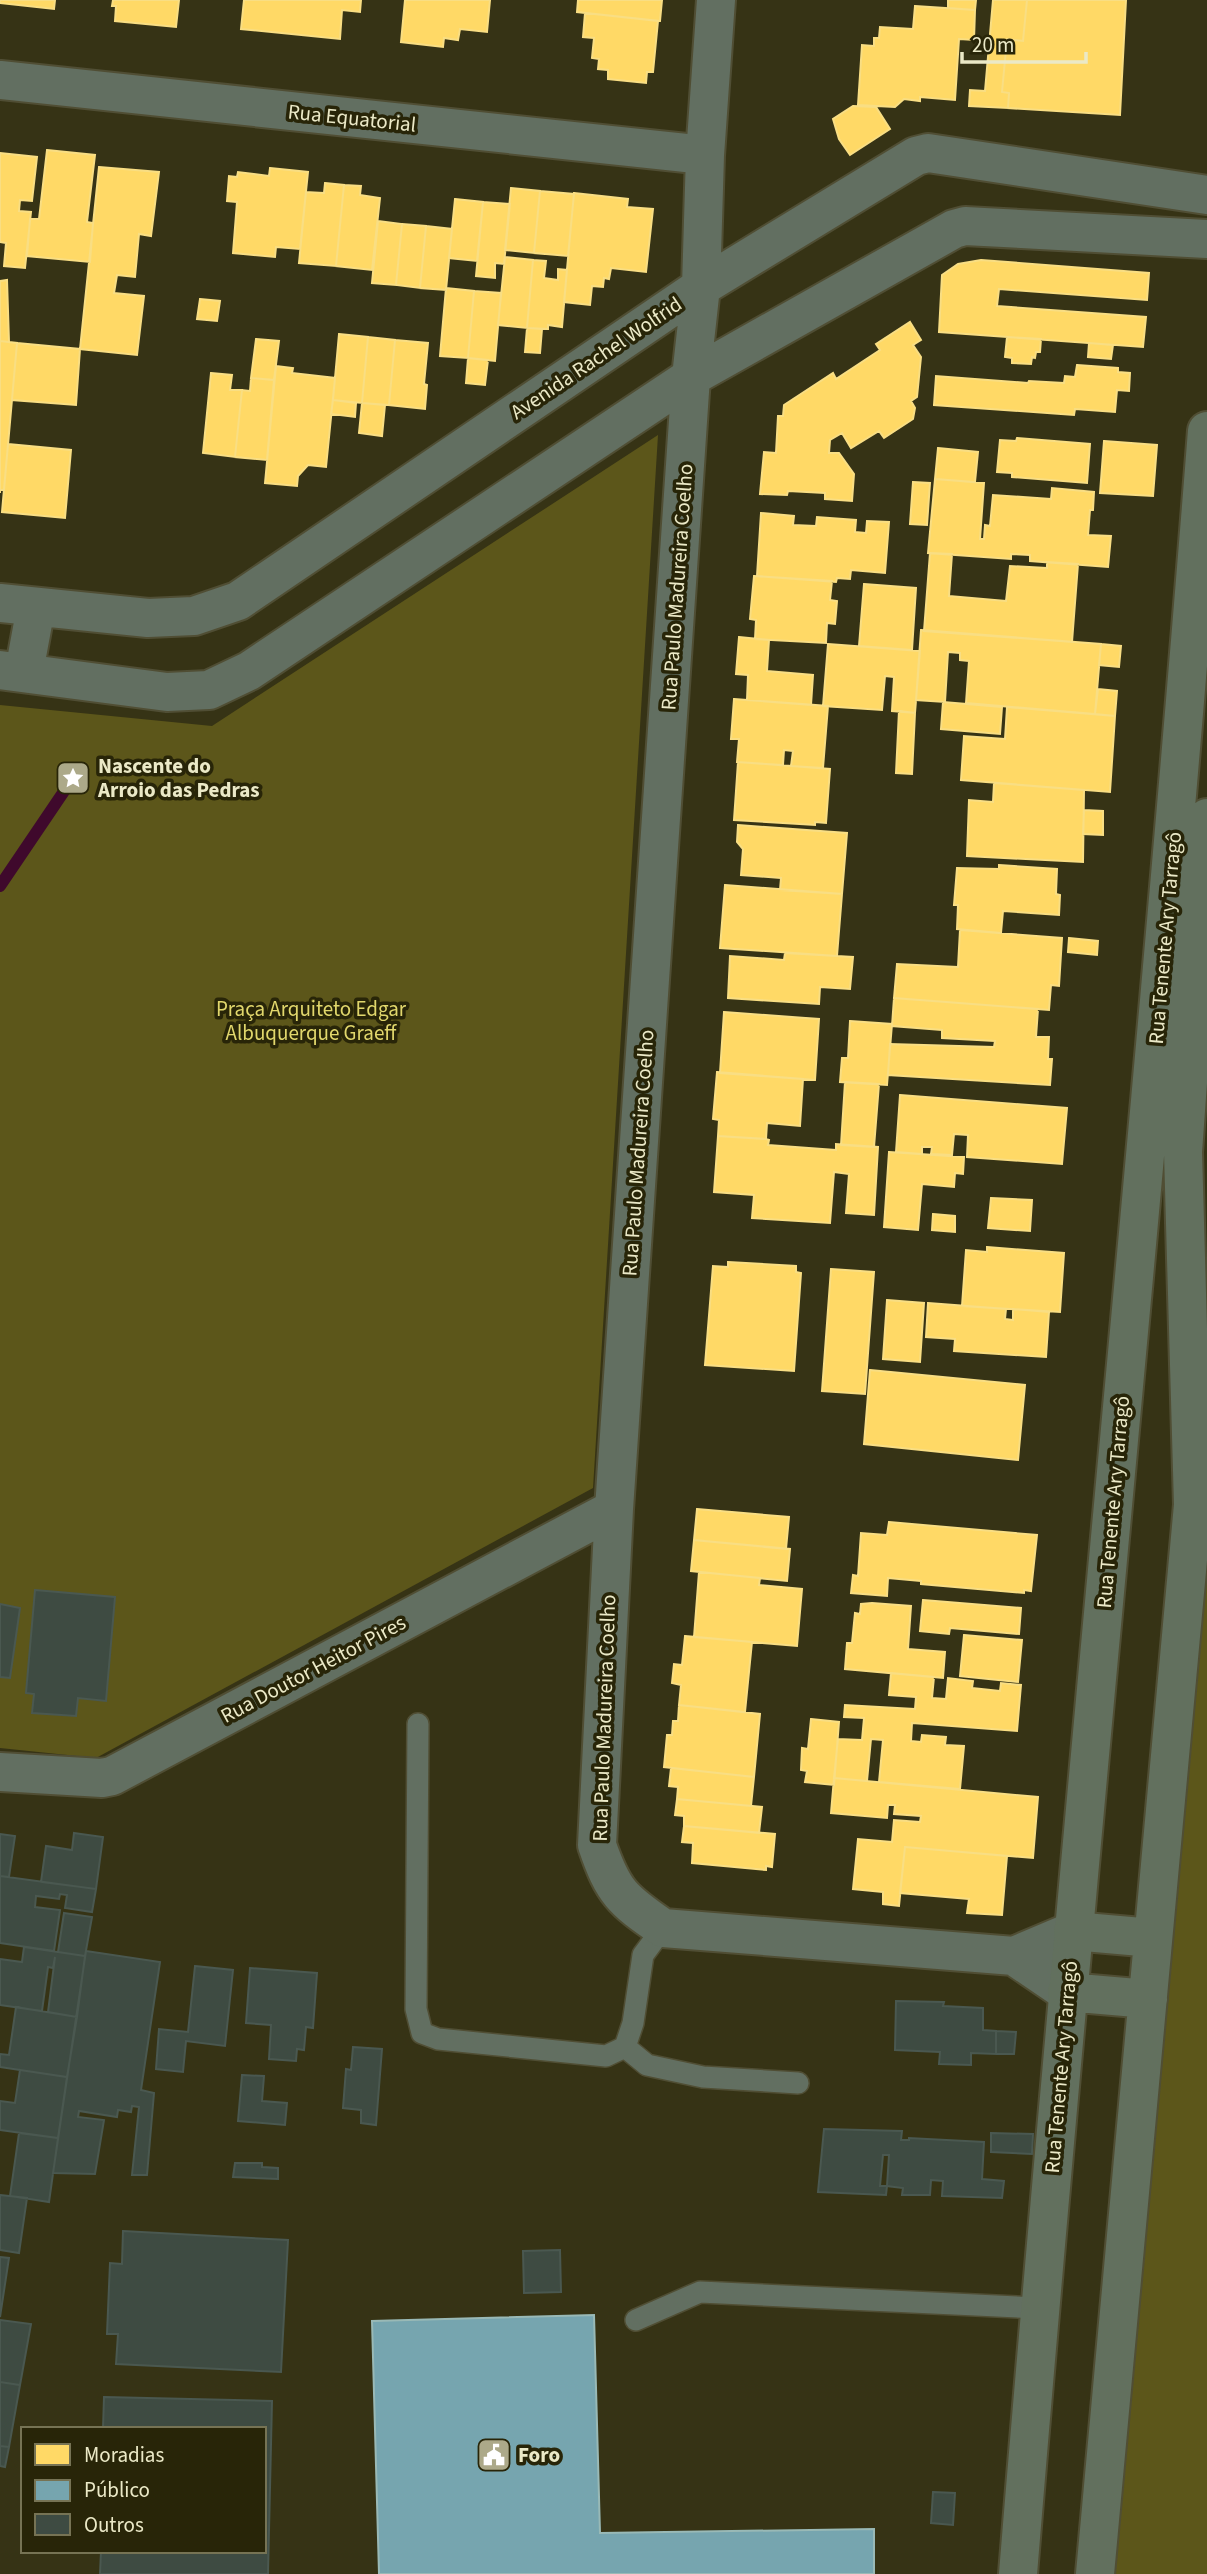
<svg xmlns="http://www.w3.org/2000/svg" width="1207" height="2574" viewBox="0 0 1207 2574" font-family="'Source Sans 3',sans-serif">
<rect width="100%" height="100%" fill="#363315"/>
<!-- green -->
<path fill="#5c561a" d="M 658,435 L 593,1488 L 96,1758 L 0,1748 L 0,705 L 212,726 Z
M 1197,1306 L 1207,1306 L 1207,2574 L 1079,2574 Z"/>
<!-- homes -->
<path fill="#ffd966" stroke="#f9de83" stroke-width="2" d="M 0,0 L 55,0 L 54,9 L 0,3 Z
M 113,0 L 179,0 L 176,27 L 115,21 L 116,6 L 112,6 Z
M 244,0 L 361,0 L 360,12 L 342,10 L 340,39 L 241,29 Z
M 405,0 L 490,0 L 487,32 L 460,29 L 458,40 L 444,38 L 443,47 L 401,42 Z
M 578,0 L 662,0 L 660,21 L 577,12 Z
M 948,0 L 976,0 L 975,10 L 948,8 Z
M 993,0 L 1027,0 L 1023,41 L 1007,39 L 1002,92 L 1009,93 L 1008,108 L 969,106 L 970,90 L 985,91 Z
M 1027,0 L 1126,0 L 1120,115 L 1008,108 L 1009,93 L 1002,92 L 1007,39 L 1023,41 Z
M 915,6 L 975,10 L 974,40 L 959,39 L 955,100 L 920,97 L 920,101 L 904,99 L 895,107 L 858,105 L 862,45 L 874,46 L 874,38 L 879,38 L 880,27 L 913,29 Z
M 585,13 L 658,21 L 653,72 L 647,72 L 646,83 L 608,79 L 608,70 L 598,69 L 599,59 L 592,58 L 594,38 L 583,37 Z
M 853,106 L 876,107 L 890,129 L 850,155 L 839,139 L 833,119 Z
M 47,150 L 95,155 L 87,222 L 93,223 L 90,262 L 27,256 L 30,219 L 39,219 Z
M 0,153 L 37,157 L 32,201 L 20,200 L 19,211 L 31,212 L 25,268 L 4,266 L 6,243 L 0,242 Z
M 99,167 L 159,172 L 151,236 L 139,234 L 135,277 L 117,275 L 114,293 L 144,296 L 137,355 L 80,349 Z
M 270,168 L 308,172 L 300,249 L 276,247 L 275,257 L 233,253 L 237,202 L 227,201 L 229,176 L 237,177 L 238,172 L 269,176 Z
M 325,183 L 344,185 L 336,266 L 299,263 L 306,192 L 324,193 Z
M 344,185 L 361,186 L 360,195 L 380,198 L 372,270 L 336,266 Z
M 511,188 L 540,191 L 534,253 L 505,250 Z
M 540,191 L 574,194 L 568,256 L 534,253 Z
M 574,193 L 628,199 L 627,207 L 653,209 L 646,272 L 611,268 L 609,279 L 604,278 L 603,287 L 592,286 L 590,305 L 564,302 Z
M 455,199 L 483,202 L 477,261 L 449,258 Z
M 483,202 L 510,204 L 504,264 L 495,263 L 495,278 L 476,276 Z
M 378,221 L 402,224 L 396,285 L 372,283 Z
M 402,224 L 426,226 L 420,288 L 396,285 Z
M 426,226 L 452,229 L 446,290 L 420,288 Z
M 505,257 L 533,260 L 527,328 L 498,325 Z
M 533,260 L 546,261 L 544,278 L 558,280 L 558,269 L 567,270 L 562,327 L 548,325 L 548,329 L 527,328 Z
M 981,260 L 1149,273 L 1147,300 L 999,289 L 997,306 L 1146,317 L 1143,347 L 939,332 L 942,275 L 958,264 Z
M 7,280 L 9,342 L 0,341 L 0,281 Z
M 446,288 L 474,291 L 468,358 L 440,356 Z
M 474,291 L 501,293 L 495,361 L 468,358 Z
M 200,299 L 220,301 L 217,321 L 197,319 Z
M 910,322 L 921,340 L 913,345 L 921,357 L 917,397 L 911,401 L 915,408 L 913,419 L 884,438 L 879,431 L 851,448 L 842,433 L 830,440 L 829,453 L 839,453 L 854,474 L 852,501 L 825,499 L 825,493 L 788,491 L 787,495 L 760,494 L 764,452 L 776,453 L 778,416 L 783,416 L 784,405 L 833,373 L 836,379 L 880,350 L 876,344 Z
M 527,328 L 542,329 L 540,353 L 525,352 Z
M 339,334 L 368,337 L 362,403 L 333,400 Z
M 368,337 L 395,340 L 389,405 L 362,403 Z
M 1007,337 L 1041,339 L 1040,352 L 1036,352 L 1035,358 L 1032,357 L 1031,364 L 1012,363 L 1012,358 L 1005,357 Z
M 256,339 L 279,341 L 274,380 L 251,378 Z
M 395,340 L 428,343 L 424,384 L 427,385 L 425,409 L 389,405 Z
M 0,341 L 17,343 L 4,490 L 0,490 L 0,493 Z
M 17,343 L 80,349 L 76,405 L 12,400 Z
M 1089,343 L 1113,345 L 1111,359 L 1088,357 Z
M 468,358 L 488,360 L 485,385 L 466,383 Z
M 1077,365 L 1118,368 L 1118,372 L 1130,373 L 1129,391 L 1117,390 L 1115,412 L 1075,409 L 1074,415 L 934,405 L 936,376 L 1028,383 L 1029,381 L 1064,383 L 1065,376 L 1075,377 Z
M 276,366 L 293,368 L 292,373 L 335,378 L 326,467 L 308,465 L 298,476 L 297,486 L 265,483 Z
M 211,373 L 232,375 L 230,390 L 242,390 L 235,457 L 203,453 Z
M 251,378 L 274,380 L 267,460 L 235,457 L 242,390 L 250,391 Z
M 333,400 L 356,403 L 355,417 L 331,414 Z
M 362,403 L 385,405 L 382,436 L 359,433 Z
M 1017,438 L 1090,444 L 1087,483 L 1012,477 L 1012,473 L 997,472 L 1000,440 L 1016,441 Z
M 1104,441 L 1157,445 L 1153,496 L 1100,493 Z
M 8,444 L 71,450 L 65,518 L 2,512 Z
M 938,448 L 978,452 L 975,482 L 935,479 Z
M 935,479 L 984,483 L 980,539 L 984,539 L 985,525 L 990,526 L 993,495 L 1051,499 L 1052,488 L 1094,492 L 1093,510 L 1090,510 L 1088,535 L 1111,536 L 1108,567 L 1030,561 L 1030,555 L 1011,554 L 1011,559 L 928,553 Z
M 913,482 L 930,483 L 927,525 L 910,524 Z
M 761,513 L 794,516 L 793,525 L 816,526 L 817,517 L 856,520 L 855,532 L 866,533 L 867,521 L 889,522 L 885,573 L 851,570 L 850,579 L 837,578 L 836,582 L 757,576 Z
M 930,553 L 952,554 L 949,596 L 1006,601 L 1010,566 L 1047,568 L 1047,562 L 1078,564 L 1072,642 L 924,631 Z
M 754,576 L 832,581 L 830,600 L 837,601 L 835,624 L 827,623 L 826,643 L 755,639 L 756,620 L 750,619 Z
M 864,584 L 916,588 L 912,650 L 859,646 Z
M 921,630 L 1101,644 L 1095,714 L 966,703 L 969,661 L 960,660 L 960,653 L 948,652 L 945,702 L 916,700 Z
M 739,637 L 769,640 L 767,671 L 813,675 L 811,705 L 747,700 L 748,675 L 736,674 Z
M 828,644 L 920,651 L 915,713 L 892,711 L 894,677 L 885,676 L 882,710 L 823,706 Z
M 1101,644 L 1121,646 L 1119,667 L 1099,665 Z
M 1098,689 L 1117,691 L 1115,716 L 1095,714 Z
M 734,699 L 828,706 L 823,768 L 791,766 L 793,751 L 784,750 L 783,765 L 737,762 L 739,739 L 731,739 Z
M 943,702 L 1002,707 L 1000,734 L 941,729 Z
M 1007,707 L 1115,716 L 1110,792 L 961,780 L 964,736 L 1005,739 Z
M 899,711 L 915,713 L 912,774 L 896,773 Z
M 738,762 L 830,769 L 826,823 L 815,822 L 815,825 L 734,820 Z
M 994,783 L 1084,790 L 1083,862 L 967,856 L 969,800 L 993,802 Z
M 1084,810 L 1103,811 L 1103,835 L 1083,834 Z
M 738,825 L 847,833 L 842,894 L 780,890 L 781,878 L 741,875 L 743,849 L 737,842 Z
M 999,865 L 1057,869 L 1056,894 L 1060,895 L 1059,915 L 1003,911 L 1001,933 L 957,929 L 958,905 L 954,905 L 957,868 L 999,869 Z
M 725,885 L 842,894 L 837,956 L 720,948 Z
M 960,930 L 1062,938 L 1059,986 L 1051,985 L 1049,1010 L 894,998 L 897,964 L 958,967 Z
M 1069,938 L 1098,941 L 1097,955 L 1068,952 Z
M 785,953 L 853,957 L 850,989 L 820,987 L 819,1004 L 728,998 L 730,956 L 784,960 Z
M 894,998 L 1038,1009 L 1036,1037 L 1049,1037 L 1048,1059 L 1052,1059 L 1050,1085 L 888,1075 L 890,1044 L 994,1047 L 995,1041 L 942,1038 L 942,1030 L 892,1026 Z
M 724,1012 L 819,1019 L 815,1080 L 720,1073 Z
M 850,1021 L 892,1024 L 887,1085 L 840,1082 L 842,1058 L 848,1058 Z
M 717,1072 L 803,1079 L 800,1126 L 767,1123 L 766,1139 L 718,1136 L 719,1120 L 713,1119 Z
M 845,1082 L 879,1084 L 874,1147 L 841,1145 Z
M 900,1095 L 1067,1108 L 1062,1164 L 967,1157 L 968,1135 L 954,1134 L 952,1155 L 931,1154 L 932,1147 L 922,1147 L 922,1154 L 896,1152 Z
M 718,1136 L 766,1139 L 769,1140 L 768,1145 L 836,1150 L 836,1144 L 878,1147 L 874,1215 L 846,1213 L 849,1174 L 834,1172 L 830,1223 L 752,1218 L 754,1195 L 714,1192 Z
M 889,1152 L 964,1157 L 963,1174 L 955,1173 L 954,1187 L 922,1184 L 918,1230 L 884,1227 Z
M 991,1198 L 1032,1200 L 1030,1231 L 988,1228 Z
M 933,1214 L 955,1216 L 955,1232 L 932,1230 Z
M 987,1247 L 1064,1253 L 1060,1312 L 962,1306 L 966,1250 L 987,1252 Z
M 728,1262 L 796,1266 L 796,1272 L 801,1273 L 794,1371 L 705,1365 L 713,1266 L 728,1267 Z
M 831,1269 L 874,1272 L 865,1394 L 822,1391 Z
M 887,1300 L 924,1303 L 920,1362 L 883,1359 Z
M 928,1303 L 1006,1309 L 1005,1319 L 1013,1320 L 1013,1309 L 1049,1312 L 1046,1357 L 954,1351 L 955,1339 L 926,1337 Z
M 870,1370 L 1025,1385 L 1018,1460 L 864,1444 Z
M 697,1509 L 789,1517 L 786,1549 L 694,1540 Z
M 889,1522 L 1037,1535 L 1031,1591 L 1024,1590 L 1024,1593 L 921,1584 L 921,1581 L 888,1578 L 887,1596 L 851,1593 L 853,1575 L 858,1576 L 861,1533 L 887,1535 Z
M 694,1540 L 790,1549 L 787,1581 L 691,1571 Z
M 699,1572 L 760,1578 L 759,1585 L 802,1589 L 797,1646 L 694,1637 Z
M 923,1600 L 1021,1608 L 1019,1634 L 950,1628 L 949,1634 L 920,1631 Z
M 872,1603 L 911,1606 L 908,1649 L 945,1652 L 943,1678 L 845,1669 L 847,1643 L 852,1643 L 855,1613 L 860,1614 L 861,1604 Z
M 964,1635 L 1022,1640 L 1018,1682 L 960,1676 Z
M 685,1636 L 752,1642 L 745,1712 L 679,1705 L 681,1685 L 672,1683 L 674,1664 L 682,1665 Z
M 891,1673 L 934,1677 L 932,1698 L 946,1699 L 948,1678 L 973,1681 L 972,1688 L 1000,1691 L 1001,1683 L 1021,1685 L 1017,1731 L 912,1723 L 911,1741 L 921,1742 L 922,1735 L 946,1737 L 945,1745 L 964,1746 L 960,1789 L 879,1782 L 883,1740 L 871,1739 L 867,1781 L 834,1778 L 838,1739 L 862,1740 L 864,1718 L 844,1717 L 845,1705 L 915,1709 L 916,1697 L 889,1695 Z
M 679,1705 L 760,1714 L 754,1777 L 664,1767 L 667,1735 L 672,1735 L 673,1721 L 678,1721 Z
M 811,1719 L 839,1722 L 834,1785 L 805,1782 L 807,1771 L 801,1770 L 802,1748 L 808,1749 Z
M 671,1768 L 754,1777 L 751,1806 L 677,1799 L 678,1787 L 669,1786 Z
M 834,1778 L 1038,1797 L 1033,1858 L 905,1847 L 899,1906 L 883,1904 L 883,1892 L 853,1889 L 858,1839 L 892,1842 L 894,1820 L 920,1822 L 921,1816 L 894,1814 L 895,1805 L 888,1805 L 887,1818 L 831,1813 Z
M 677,1799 L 762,1807 L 759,1833 L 684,1826 L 684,1816 L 675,1815 Z
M 684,1826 L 775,1834 L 772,1867 L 766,1866 L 766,1870 L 692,1863 L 693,1843 L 682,1842 Z
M 905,1847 L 1007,1856 L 1002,1915 L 967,1913 L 969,1899 L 900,1893 Z"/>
<!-- public -->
<path fill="#76a5af" stroke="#99b9b6" stroke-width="2" d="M 594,2315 L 600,2533 L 874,2529 L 874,2574 L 379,2574 L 372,2321 Z"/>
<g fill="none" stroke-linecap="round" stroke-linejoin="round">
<!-- stream -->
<path stroke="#3f092c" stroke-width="12" d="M 0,886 L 73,778"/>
</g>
<!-- building -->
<path fill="#3e4b42" stroke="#4a5850" stroke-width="2" d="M 35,1590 L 115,1597 L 106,1701 L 78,1698 L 76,1716 L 32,1713 L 34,1694 L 26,1693 Z
M 0,1604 L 20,1608 L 10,1678 L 0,1677 Z
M 74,1833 L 103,1837 L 96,1889 L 41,1882 L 46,1846 L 72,1850 Z
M 0,1834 L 15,1836 L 9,1877 L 0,1876 Z
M 0,1876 L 96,1889 L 92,1912 L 65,1908 L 67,1895 L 60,1894 L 59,1899 L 36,1896 L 35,1907 L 60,1910 L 54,1951 L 0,1943 Z
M 64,1913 L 92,1917 L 85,1956 L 58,1952 Z
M 24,1947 L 85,1956 L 77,2017 L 48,2012 L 55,1957 L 53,1968 L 48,1967 L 42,2011 L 0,2005 L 0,1959 L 22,1962 Z
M 86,1951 L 160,1962 L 141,2090 L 154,2093 L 147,2175 L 132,2175 L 139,2107 L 132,2106 L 131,2112 L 118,2110 L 117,2117 L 79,2111 L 78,2117 L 104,2120 L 95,2174 L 53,2173 Z
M 195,1966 L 233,1970 L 225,2046 L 186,2041 L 183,2072 L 156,2069 L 159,2029 L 188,2032 Z
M 250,1968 L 317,1973 L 313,2028 L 306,2027 L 304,2050 L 297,2049 L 296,2061 L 269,2059 L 271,2025 L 246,2023 Z
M 896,2001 L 944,2002 L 943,2006 L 983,2008 L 983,2030 L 996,2031 L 996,2054 L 971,2053 L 971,2065 L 939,2064 L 940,2052 L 895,2050 Z
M 16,2007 L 77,2017 L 67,2077 L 0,2067 L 0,2054 L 9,2055 Z
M 996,2031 L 1016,2032 L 1014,2054 L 996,2054 Z
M 353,2047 L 382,2049 L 376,2125 L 361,2123 L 361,2110 L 343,2108 L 346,2069 L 351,2070 Z
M 20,2070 L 67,2077 L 58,2138 L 0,2130 L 0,2101 L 15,2103 Z
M 242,2075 L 264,2076 L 262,2101 L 287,2103 L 285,2125 L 238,2121 Z
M 824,2129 L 902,2131 L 901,2140 L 909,2140 L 909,2138 L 984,2142 L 982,2179 L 1004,2181 L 1002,2198 L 942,2196 L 943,2181 L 931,2180 L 930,2195 L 902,2195 L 903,2188 L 887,2186 L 889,2155 L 883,2155 L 880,2186 L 887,2186 L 886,2195 L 818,2192 Z
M 19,2133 L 58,2138 L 49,2202 L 10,2196 Z
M 991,2133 L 1033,2134 L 1032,2154 L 991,2152 Z
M 235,2163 L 262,2163 L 262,2167 L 278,2168 L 278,2179 L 233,2177 Z
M 0,2195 L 27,2198 L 19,2253 L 0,2250 Z
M 123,2231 L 288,2240 L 281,2372 L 116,2364 L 118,2334 L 107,2334 L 110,2263 L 122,2264 Z
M 560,2250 L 561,2292 L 524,2293 L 523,2251 Z
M 0,2257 L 9,2258 L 0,2317 Z
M 0,2320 L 31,2324 L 20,2385 L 0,2382 Z
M 0,2382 L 20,2385 L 9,2447 L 0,2446 Z
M 104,2397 L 272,2401 L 268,2574 L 100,2574 L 101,2551 L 264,2551 L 264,2429 L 103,2429 Z
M 0,2446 L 9,2447 L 5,2467 L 0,2466 Z
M 933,2492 L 955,2493 L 953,2525 L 931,2523 Z"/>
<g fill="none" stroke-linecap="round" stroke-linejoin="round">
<defs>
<path id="lane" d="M 418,1724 L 416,2009 L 422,2033 L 438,2039 L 606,2056 L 625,2047 L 633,2023 L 643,1955 L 663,1928
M 625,2047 L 647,2065 L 703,2077 L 798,2083
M 636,2320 L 700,2292 L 1039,2308"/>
<path id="street" d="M 716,0 L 705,155 L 701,287 L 691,377 L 614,1509 L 597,1845 C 613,1892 622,1900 663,1928 L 1014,1956 L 1073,1931
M 0,80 L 705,155
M 0,603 L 148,618 L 194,616 L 238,601 L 701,287 L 916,156 L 928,153 L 1207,195
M 0,670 L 167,692 L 209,690 L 249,671 L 691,377 L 954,229 L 965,226 L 1207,239
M 24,672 L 36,607
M 0,1772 L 102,1778 L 112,1776 L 614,1509
M 1014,1956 L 1067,1992"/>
<path id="secondary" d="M 1073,1931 L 1153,1938
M 1067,1992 L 1148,1999
M 1018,2574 C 1076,1859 1151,1146 1207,431
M 1095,2574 L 1193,1505 L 1183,1152 L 1207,818"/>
</defs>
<!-- lane casing -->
<use href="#lane" stroke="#504e34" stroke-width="24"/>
<!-- street casing -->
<use href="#street" stroke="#504e34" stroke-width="42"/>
<!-- secondary casing -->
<use href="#secondary" stroke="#504e34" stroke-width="42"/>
<!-- lane -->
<use href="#lane" stroke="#626f61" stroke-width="21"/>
<!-- street -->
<use href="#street" stroke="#626f61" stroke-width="38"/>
<!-- secondary -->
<use href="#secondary" stroke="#62705e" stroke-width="38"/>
</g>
<!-- icons -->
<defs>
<symbol id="sight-square" viewBox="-11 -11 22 22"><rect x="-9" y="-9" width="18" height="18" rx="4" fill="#aca989" stroke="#282508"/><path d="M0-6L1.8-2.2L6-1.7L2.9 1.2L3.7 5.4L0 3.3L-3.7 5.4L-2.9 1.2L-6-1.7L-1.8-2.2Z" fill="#fff"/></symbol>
<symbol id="civic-square" viewBox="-11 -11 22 22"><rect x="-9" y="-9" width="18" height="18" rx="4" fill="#aca989" stroke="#282508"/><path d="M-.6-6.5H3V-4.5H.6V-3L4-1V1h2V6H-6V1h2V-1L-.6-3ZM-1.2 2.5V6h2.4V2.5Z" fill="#fff"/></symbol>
</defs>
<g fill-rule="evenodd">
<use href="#sight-square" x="54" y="759" width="38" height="38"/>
<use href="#civic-square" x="475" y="2436" width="38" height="38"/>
</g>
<g text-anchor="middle" stroke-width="7" stroke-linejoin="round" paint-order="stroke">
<!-- street labels -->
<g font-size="21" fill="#ebe9c7" stroke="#282508">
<text transform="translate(352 118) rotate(6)" y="7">Rua Equatorial</text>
<text transform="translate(596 358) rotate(-34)" y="7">Avenida Rachel Wolfrid</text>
<text transform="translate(677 587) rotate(-86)" y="7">Rua Paulo Madureira Coelho</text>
<text transform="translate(1165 938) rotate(-85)" y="7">Rua Tenente Ary Tarragô</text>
<text transform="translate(638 1153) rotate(-86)" y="7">Rua Paulo Madureira Coelho</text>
<text transform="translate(1113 1502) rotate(-85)" y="7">Rua Tenente Ary Tarragô</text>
<text transform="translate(313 1669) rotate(-28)" y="7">Rua Doutor Heitor Pires</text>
<text transform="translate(604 1718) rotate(-88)" y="7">Rua Paulo Madureira Coelho</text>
<text transform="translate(1061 2067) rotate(-85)" y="7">Rua Tenente Ary Tarragô</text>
</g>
<!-- poi labels -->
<g font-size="21" font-weight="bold" fill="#ebe9c7" stroke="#282508" text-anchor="start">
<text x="98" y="773">Nascente do<tspan x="98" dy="24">Arroio das Pedras</tspan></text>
<text x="518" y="2462">Foro</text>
</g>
<!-- park labels -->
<g font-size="21" fill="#e1d76c" stroke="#282508">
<text x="311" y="1016">Praça Arquiteto Edgar<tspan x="311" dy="24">Albuquerque Graeff</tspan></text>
</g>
</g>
<!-- legend -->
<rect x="21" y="2427" width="245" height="126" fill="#282508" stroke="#767354" stroke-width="2"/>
<rect x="35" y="2444" width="35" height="21" fill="#ffd966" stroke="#767354" stroke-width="2"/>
<text x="84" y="2462" font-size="21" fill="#ebe9c7">Moradias</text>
<rect x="35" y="2480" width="35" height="21" fill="#76a5af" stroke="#767354" stroke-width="2"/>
<text x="84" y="2497" font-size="21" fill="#ebe9c7">Público</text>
<rect x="35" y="2514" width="35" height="21" fill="#3e4b42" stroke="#767354" stroke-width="2"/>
<text x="84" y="2532" font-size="21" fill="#ebe9c7">Outros</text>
<!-- scale -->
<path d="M962 52v10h124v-10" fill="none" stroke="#ebe9c7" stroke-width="3.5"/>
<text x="972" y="52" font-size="21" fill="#ebe9c7" stroke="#282508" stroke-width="5" paint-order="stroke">20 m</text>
</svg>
